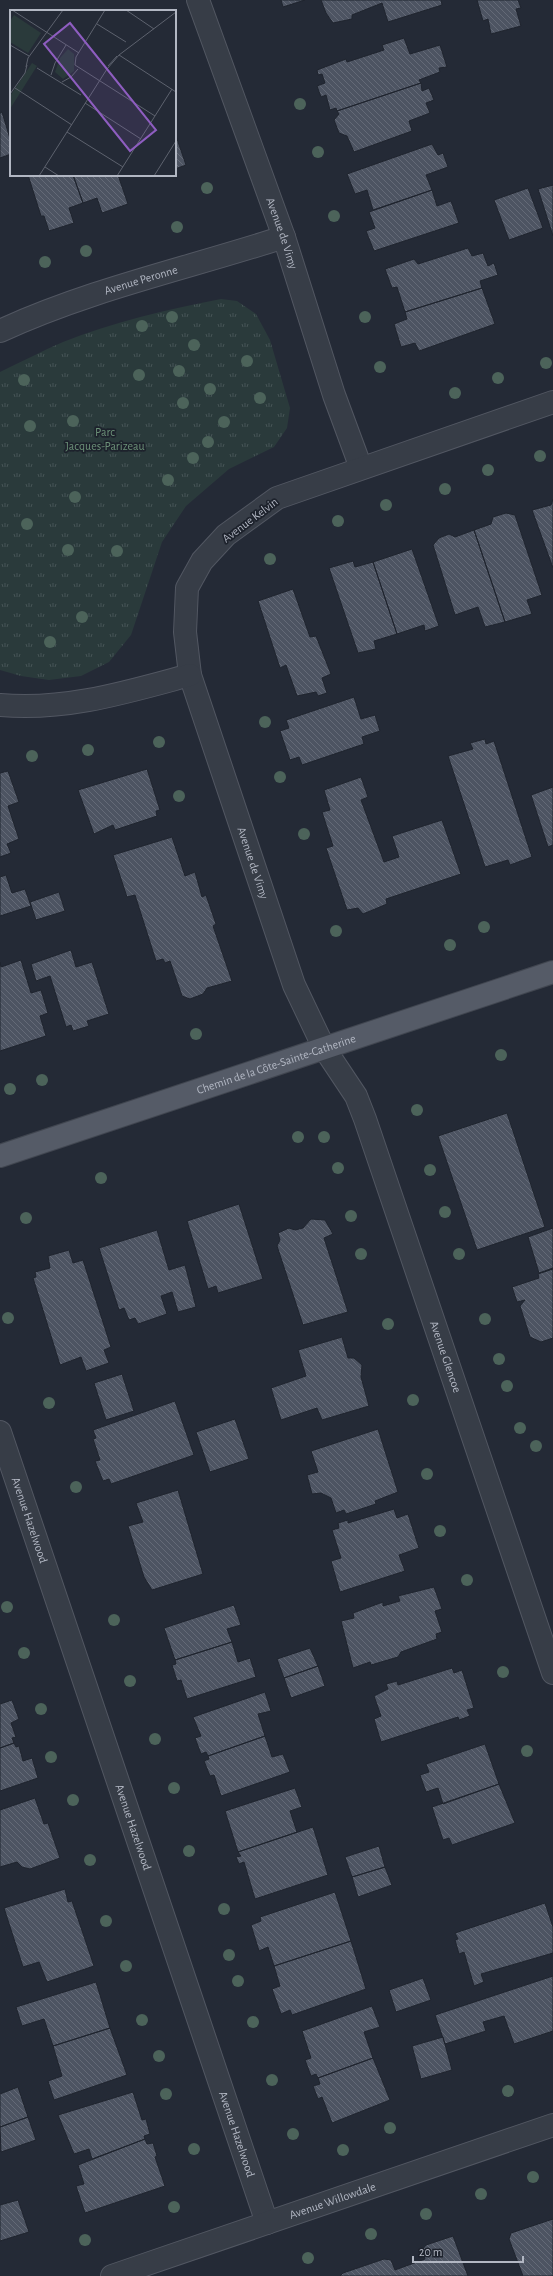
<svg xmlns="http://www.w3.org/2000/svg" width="553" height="2276" viewBox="0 0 553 2276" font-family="'Alegreya Sans',sans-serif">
<defs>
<pattern id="park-tufts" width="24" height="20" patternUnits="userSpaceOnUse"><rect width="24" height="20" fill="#2a3a3b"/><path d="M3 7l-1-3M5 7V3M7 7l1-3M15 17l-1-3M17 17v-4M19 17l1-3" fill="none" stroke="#465456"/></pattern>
<pattern id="building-back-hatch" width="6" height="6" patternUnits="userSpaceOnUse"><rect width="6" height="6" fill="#4d5462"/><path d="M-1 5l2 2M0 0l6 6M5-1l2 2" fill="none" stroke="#646a77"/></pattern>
</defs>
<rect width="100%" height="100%" fill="#242a36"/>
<!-- park -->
<path fill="url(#park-tufts)" d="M 221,299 L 237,301 L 256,314 L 270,340 L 290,408 L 287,428 L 274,447 L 229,469 L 186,506 L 162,542 L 131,635 L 109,662 L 81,676 L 49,680 L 21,676 L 0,670 L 0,372 C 21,362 42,351 63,342 C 114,322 168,309 221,299 Z"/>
<!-- building -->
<path fill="url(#building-back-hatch)" stroke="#1f242e" d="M 281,0 L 305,0 L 283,7 Z
M 321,0 L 441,0 L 442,5 L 388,22 L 382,3 L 352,15 L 352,19 L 333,23 L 326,13 Z
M 477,0 L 518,0 L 521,8 L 516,9 L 521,26 L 491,34 L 488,19 L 483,21 Z
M 404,38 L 410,54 L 440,45 L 447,67 L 439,68 L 440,72 L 419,80 L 421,83 L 337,111 L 336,108 L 330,110 L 326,95 L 321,97 L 317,86 L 325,83 L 322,74 L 318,75 L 317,70 L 346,59 L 347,62 L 384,50 L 382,45 Z
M 421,83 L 422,91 L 429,88 L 434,100 L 426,103 L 430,113 L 409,121 L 412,131 L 354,152 L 347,136 L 339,133 L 334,120 L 339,114 L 337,111 Z
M 2,112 L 11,142 L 11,154 L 0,158 L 0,113 Z
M 175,133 L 186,165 L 175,169 Z
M 432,144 L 438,155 L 443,153 L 448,167 L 426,175 L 432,190 L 373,210 L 367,190 L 355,194 L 347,174 Z
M 28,175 L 73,175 L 83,203 L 69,208 L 74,223 L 49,231 L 44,216 L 41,216 Z
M 73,175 L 118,175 L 128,204 L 102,213 L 97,198 L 83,203 Z
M 553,185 L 553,236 L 538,189 Z
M 528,188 L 543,228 L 509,240 L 494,200 Z
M 432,190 L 437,206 L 451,201 L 459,223 L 374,251 L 366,231 L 375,228 L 369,212 Z
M 468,248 L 472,256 L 483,253 L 488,266 L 494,263 L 498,275 L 480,281 L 482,288 L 405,312 L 397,287 L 392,288 L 385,269 L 414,259 L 418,264 Z
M 482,288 L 495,324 L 419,351 L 415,343 L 401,347 L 394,324 L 407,319 L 405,312 Z
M 553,499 L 553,568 L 532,510 L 551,505 Z
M 506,513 L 515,515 L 542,595 L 527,600 L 532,614 L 505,622 L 474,530 L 491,524 L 493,517 Z
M 474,530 L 505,622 L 485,627 L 478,607 L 455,615 L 433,545 L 439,538 L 449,534 L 455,537 Z
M 412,549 L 439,626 L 425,631 L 424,625 L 397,634 L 373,562 Z
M 353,561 L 355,567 L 373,562 L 397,634 L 374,641 L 376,649 L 358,653 L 329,568 Z
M 293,589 L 310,637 L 316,636 L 331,674 L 322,678 L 327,693 L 318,696 L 316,692 L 297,696 L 286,665 L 280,668 L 258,601 Z
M 354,697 L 361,719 L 375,715 L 380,731 L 362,737 L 364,744 L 302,765 L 299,757 L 290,760 L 280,731 L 289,728 L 286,720 Z
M 485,739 L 486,744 L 494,741 L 532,857 L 510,865 L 508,860 L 485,867 L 448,756 L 473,749 L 470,743 Z
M 147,769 L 160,810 L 156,811 L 157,816 L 115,830 L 113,825 L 94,834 L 78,790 Z
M 8,771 L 19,802 L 8,806 L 19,839 L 7,844 L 11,853 L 0,857 L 0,773 Z
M 361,777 L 368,797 L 361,800 L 384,862 L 399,857 L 392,836 L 442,820 L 461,874 L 386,899 L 387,904 L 363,914 L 358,908 L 347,910 L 326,848 L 333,846 L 322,812 L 330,810 L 324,790 Z
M 553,787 L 553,845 L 548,847 L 531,795 Z
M 172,837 L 185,876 L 195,872 L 202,897 L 206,895 L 216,924 L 213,926 L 232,981 L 207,988 L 203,994 L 190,999 L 182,996 L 170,961 L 165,963 L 163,959 L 156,961 L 135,895 L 127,897 L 113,855 Z
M 6,875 L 12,893 L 25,889 L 31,906 L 0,916 L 0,877 Z
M 59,892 L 65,911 L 36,920 L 30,902 Z
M 71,950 L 76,967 L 92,962 L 109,1014 L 87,1021 L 89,1026 L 73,1031 L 71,1025 L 66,1027 L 50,976 L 36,981 L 31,964 Z
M 21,960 L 31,993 L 41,990 L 48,1013 L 40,1016 L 46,1036 L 0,1051 L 0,962 L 1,967 Z
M 507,1113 L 545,1227 L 477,1250 L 438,1136 Z
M 239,1204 L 263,1279 L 218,1293 L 216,1286 L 208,1289 L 187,1221 Z
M 311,1219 L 325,1220 L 333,1234 L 324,1238 L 348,1312 L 303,1325 L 277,1246 L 280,1240 L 278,1233 L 289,1228 L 295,1230 L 303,1228 Z
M 553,1228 L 553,1268 L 539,1273 L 528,1237 Z
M 157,1230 L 169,1270 L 185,1265 L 196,1307 L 178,1312 L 172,1292 L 161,1296 L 167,1314 L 138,1324 L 135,1318 L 129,1320 L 124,1308 L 119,1310 L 99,1248 Z
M 69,1250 L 73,1263 L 83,1260 L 111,1347 L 104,1350 L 109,1363 L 86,1371 L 81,1357 L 60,1365 L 33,1278 L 36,1277 L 35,1272 L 50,1268 L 48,1256 Z
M 553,1269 L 553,1338 L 541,1342 L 530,1337 L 520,1306 L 525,1300 L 517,1302 L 512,1287 L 539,1278 L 538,1274 Z
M 342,1337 L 348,1358 L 354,1358 L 362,1365 L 361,1377 L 369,1406 L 322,1420 L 317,1408 L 281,1420 L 271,1388 L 306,1376 L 298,1350 Z
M 122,1374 L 134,1411 L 106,1420 L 94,1383 Z
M 175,1401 L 194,1455 L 111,1484 L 109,1479 L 103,1481 L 95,1461 L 100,1460 L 93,1439 L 96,1438 L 93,1430 Z
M 235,1419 L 249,1459 L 210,1472 L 196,1432 Z
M 378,1429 L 398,1492 L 375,1501 L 376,1504 L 346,1514 L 344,1510 L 336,1513 L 331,1498 L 321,1493 L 312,1494 L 307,1475 L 318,1472 L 311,1451 Z
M 178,1490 L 203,1574 L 152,1590 L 144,1577 L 128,1526 L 143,1522 L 136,1503 Z
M 394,1509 L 397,1518 L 408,1514 L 419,1548 L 399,1555 L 405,1571 L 340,1592 L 331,1561 L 341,1558 L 332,1530 L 339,1528 L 338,1523 L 348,1520 L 348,1523 Z
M 434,1587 L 442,1609 L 435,1611 L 442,1632 L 436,1634 L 437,1639 L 401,1652 L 398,1657 L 371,1665 L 370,1662 L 353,1668 L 341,1621 L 354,1618 L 353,1613 L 383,1602 L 383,1606 L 400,1601 L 398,1596 Z
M 234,1605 L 241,1625 L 227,1629 L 232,1642 L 175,1660 L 164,1628 Z
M 232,1642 L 238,1662 L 250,1658 L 256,1677 L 187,1699 L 181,1680 L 177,1681 L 172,1665 L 176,1664 L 175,1660 Z
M 310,1648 L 318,1666 L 284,1678 L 277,1659 Z
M 318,1666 L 325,1686 L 291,1698 L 284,1678 Z
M 452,1668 L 454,1673 L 462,1670 L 474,1708 L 467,1710 L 470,1716 L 459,1720 L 458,1717 L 381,1742 L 374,1719 L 381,1716 L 374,1696 L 388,1689 L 386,1684 L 397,1681 L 398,1685 Z
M 265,1692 L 271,1711 L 258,1714 L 265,1736 L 208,1756 L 206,1752 L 201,1754 L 195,1738 L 201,1736 L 193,1717 Z
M 12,1700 L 19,1719 L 11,1723 L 16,1737 L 12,1738 L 14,1743 L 0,1748 L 0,1704 Z
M 265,1736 L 272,1757 L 283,1754 L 290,1772 L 221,1796 L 214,1775 L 210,1776 L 204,1761 L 209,1759 L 208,1756 Z
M 14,1743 L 16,1747 L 19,1746 L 23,1761 L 32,1758 L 38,1778 L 0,1791 L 0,1748 Z
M 485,1744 L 499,1784 L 443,1804 L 438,1788 L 426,1792 L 420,1775 L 429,1772 L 426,1764 Z
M 499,1784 L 515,1823 L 452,1845 L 449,1838 L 443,1840 L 432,1807 Z
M 295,1788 L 302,1807 L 290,1811 L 297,1832 L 238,1852 L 225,1811 Z
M 35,1798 L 44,1824 L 48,1823 L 60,1858 L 30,1869 L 22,1867 L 17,1862 L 0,1867 L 0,1810 Z
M 313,1827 L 328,1875 L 255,1899 L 244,1862 L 239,1864 L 236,1857 L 241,1856 L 238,1852 Z
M 379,1846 L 385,1867 L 352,1877 L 345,1857 Z
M 385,1867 L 392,1885 L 358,1897 L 352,1877 Z
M 65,1889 L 68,1902 L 72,1901 L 94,1966 L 47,1982 L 39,1962 L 23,1967 L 4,1908 Z
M 335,1892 L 351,1941 L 274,1966 L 268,1947 L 259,1951 L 251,1925 L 261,1921 L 260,1917 Z
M 545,1903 L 553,1927 L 553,1953 L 481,1974 L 484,1982 L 474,1986 L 464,1952 L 459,1954 L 455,1940 L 458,1939 L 455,1933 Z
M 351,1941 L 366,1989 L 292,2015 L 290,2010 L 281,2014 L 272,1989 L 280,1986 L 274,1966 Z
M 553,1976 L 553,2031 L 514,2044 L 504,2016 L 483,2022 L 486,2031 L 445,2044 L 435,2015 Z
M 423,1978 L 431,2000 L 396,2012 L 389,1990 Z
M 96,1982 L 110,2028 L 53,2046 L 44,2019 L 22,2026 L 16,2007 Z
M 372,2006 L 380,2027 L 364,2032 L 373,2058 L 318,2078 L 316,2074 L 311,2076 L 305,2060 L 311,2058 L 302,2031 Z
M 110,2028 L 127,2075 L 54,2100 L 48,2081 L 62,2076 L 53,2046 Z
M 443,2037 L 452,2070 L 421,2079 L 412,2046 Z
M 373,2058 L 390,2100 L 332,2123 L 322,2097 L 318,2099 L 313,2086 L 320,2084 L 318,2078 Z
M 18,2087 L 28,2117 L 0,2127 L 0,2094 Z
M 133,2092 L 142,2120 L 146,2119 L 150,2134 L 144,2136 L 145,2139 L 92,2159 L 89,2149 L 74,2154 L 58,2115 Z
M 28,2117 L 36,2140 L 1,2152 L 0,2127 Z
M 145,2139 L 147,2144 L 153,2143 L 157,2156 L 155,2157 L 165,2186 L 85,2213 L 76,2186 L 84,2184 L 78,2165 Z
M 18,2200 L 29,2232 L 0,2241 L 0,2205 Z
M 553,2219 L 553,2276 L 523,2276 L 509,2239 L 511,2233 Z
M 453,2236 L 468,2276 L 340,2276 L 343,2273 L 384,2259 L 391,2260 L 395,2270 L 425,2259 L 422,2250 L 426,2245 Z"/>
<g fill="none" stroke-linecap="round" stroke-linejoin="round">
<defs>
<g id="minor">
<path id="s1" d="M 198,0 L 284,237 L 334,395 L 361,468"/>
<path id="s2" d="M 0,331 C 91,289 189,268 284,237"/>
<path id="s3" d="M 553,402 L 277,498 L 226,535 L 202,561 L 187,588 L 185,632 L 190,675 L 294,985 L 324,1048 L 356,1096 L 365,1119 L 553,1673"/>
<path d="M 0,705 C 66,711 127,692 190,675"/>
<path id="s4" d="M 0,1432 L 267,2223"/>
<path id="s5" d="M 112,2276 L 553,2125"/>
</g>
<g id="major">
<path id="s6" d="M 0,1156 L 553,972"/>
</g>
</defs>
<!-- minor casing -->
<use href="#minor" stroke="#525762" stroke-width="24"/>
<!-- major casing -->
<use href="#major" stroke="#414650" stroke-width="24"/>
<!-- minor -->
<use href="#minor" stroke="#373d47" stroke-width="22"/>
<!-- major -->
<use href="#major" stroke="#555b67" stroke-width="22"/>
</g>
<!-- trees -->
<g fill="#4c635a">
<circle cx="300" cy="104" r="6"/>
<circle cx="318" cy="152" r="6"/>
<circle cx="207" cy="188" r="6"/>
<circle cx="334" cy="216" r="6"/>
<circle cx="177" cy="227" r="6"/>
<circle cx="86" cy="251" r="6"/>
<circle cx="45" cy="262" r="6"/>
<circle cx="172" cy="317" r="6"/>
<circle cx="365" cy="317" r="6"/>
<circle cx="142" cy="326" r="6"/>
<circle cx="194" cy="345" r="6"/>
<circle cx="247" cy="361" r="6"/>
<circle cx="546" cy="363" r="6"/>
<circle cx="380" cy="367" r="6"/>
<circle cx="179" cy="371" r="6"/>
<circle cx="139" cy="375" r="6"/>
<circle cx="498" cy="378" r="6"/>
<circle cx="24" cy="380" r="6"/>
<circle cx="210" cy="389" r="6"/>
<circle cx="455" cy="393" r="6"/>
<circle cx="260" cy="398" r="6"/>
<circle cx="183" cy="403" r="6"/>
<circle cx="73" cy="421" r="6"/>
<circle cx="224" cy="422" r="6"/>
<circle cx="30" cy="426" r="6"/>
<circle cx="208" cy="442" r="6"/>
<circle cx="540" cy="456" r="6"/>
<circle cx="193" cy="458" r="6"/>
<circle cx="488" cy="470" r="6"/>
<circle cx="168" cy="480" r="6"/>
<circle cx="445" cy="489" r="6"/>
<circle cx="75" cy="497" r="6"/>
<circle cx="386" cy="505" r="6"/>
<circle cx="338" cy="521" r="6"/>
<circle cx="27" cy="524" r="6"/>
<circle cx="68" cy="550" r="6"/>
<circle cx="117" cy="551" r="6"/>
<circle cx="270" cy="559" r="6"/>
<circle cx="82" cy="617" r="6"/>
<circle cx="50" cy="642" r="6"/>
<circle cx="265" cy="722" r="6"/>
<circle cx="159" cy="742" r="6"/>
<circle cx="88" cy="750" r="6"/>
<circle cx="32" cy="756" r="6"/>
<circle cx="280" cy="777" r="6"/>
<circle cx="179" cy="796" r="6"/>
<circle cx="304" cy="834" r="6"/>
<circle cx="484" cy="927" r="6"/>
<circle cx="336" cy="931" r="6"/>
<circle cx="450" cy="945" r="6"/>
<circle cx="196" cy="1034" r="6"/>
<circle cx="501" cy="1055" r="6"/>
<circle cx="42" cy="1080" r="6"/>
<circle cx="10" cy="1089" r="6"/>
<circle cx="417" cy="1110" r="6"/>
<circle cx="298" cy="1137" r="6"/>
<circle cx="324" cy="1137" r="6"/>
<circle cx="338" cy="1168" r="6"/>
<circle cx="430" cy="1170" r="6"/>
<circle cx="101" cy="1178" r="6"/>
<circle cx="445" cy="1212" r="6"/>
<circle cx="351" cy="1216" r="6"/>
<circle cx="26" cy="1218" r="6"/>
<circle cx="361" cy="1254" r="6"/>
<circle cx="459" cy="1254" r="6"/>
<circle cx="8" cy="1318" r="6"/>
<circle cx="485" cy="1319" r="6"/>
<circle cx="388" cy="1324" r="6"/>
<circle cx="499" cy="1359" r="6"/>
<circle cx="507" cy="1386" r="6"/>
<circle cx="413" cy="1400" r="6"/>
<circle cx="49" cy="1403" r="6"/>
<circle cx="520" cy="1428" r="6"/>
<circle cx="536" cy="1446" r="6"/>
<circle cx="427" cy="1474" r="6"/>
<circle cx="76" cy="1487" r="6"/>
<circle cx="440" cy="1531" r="6"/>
<circle cx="467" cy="1580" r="6"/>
<circle cx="7" cy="1607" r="6"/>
<circle cx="114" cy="1620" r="6"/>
<circle cx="24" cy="1653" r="6"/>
<circle cx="503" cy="1672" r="6"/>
<circle cx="130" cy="1681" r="6"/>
<circle cx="41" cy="1709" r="6"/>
<circle cx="155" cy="1739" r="6"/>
<circle cx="527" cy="1751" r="6"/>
<circle cx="51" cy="1757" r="6"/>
<circle cx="174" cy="1788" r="6"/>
<circle cx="73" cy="1800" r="6"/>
<circle cx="189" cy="1851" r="6"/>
<circle cx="90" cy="1860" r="6"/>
<circle cx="224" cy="1909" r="6"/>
<circle cx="106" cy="1921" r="6"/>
<circle cx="229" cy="1955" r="6"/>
<circle cx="126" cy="1966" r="6"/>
<circle cx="238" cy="1981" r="6"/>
<circle cx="142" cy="2020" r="6"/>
<circle cx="253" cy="2022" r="6"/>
<circle cx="159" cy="2056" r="6"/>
<circle cx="272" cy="2080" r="6"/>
<circle cx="508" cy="2091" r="6"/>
<circle cx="166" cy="2094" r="6"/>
<circle cx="390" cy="2128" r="6"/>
<circle cx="293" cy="2134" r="6"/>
<circle cx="194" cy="2149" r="6"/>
<circle cx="343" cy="2150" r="6"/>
<circle cx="533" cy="2177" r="6"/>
<circle cx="481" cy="2194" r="6"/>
<circle cx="174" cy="2207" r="6"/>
<circle cx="426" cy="2214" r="6"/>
<circle cx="371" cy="2234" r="6"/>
<circle cx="85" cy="2240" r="6"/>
<circle cx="308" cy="2258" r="6"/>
</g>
<g text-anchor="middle" stroke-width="3.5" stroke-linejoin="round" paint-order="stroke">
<!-- street labels -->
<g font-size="12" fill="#b2b7c3" stroke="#1d222c">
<text dy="4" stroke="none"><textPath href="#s1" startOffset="248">Avenue de Vimy</textPath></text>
<text dy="4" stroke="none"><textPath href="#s2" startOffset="150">Avenue Peronne</textPath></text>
<text transform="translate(250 520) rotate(-37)" y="4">Avenue Kelvin</text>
<text dy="4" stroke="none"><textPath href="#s3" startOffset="707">Avenue de Vimy</textPath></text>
<text dy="4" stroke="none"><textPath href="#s6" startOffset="291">Chemin de la Côte-Sainte-Catherine</textPath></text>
<text dy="4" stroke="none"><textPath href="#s3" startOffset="1239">Avenue Glencoe</textPath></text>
<text dy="4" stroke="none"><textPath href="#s4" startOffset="93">Avenue Hazelwood</textPath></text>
<text dy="4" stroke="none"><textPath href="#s4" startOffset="417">Avenue Hazelwood</textPath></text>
<text dy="4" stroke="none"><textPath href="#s4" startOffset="741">Avenue Hazelwood</textPath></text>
<text dy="4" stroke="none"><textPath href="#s5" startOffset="233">Avenue Willowdale</textPath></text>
</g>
<!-- park labels -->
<g font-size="12" fill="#6c9178" stroke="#1d222c">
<text x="105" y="436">Parc<tspan x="105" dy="14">Jacques-Parizeau</tspan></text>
</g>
</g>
<!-- overview -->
<g transform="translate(10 10)">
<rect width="166" height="166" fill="#242a36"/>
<path d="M 4,5 L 31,23 L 18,43 L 0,32 L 0,11 Z" fill="#2a3a3b"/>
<path d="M 22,53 L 27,56 L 0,99 L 0,86 Z" fill="#2a3a3b"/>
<path d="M 58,39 L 64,44 L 64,61 L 53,69 L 45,62 L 50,48 Z" fill="#2a3a3b"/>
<path fill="none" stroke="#5d626e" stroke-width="1" d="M 2,0 L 69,43M 95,0 L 66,47 L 65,55 L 145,106M 116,0 L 144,19M 87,14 L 116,32M 0,35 L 19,46M 109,45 L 166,82M 98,56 L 107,46M 16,57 L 18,48 L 53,0M 27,58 L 71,85M 41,65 L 45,53 L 56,35M 52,72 L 61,67 L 68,59M 5,78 L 62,115M 0,84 L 15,63 L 17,55M 75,93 L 131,129M 57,122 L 113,157M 35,157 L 49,166M 29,166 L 97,59 L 109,45 L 166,2M 107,166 L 162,79M 144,166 L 166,131"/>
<path fill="#8e5dc0" fill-opacity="0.15" stroke="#8e5dc0" stroke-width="2" d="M 60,13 L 146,120 L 120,141 L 34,34 Z"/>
<rect width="166" height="166" fill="none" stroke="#b2b7c3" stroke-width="2"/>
</g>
<!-- scale -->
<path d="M413 2256v6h110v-6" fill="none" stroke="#b2b7c3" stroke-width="2"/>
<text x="419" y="2256" font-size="12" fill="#b2b7c3" stroke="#1d222c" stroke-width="3" paint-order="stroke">20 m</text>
</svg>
